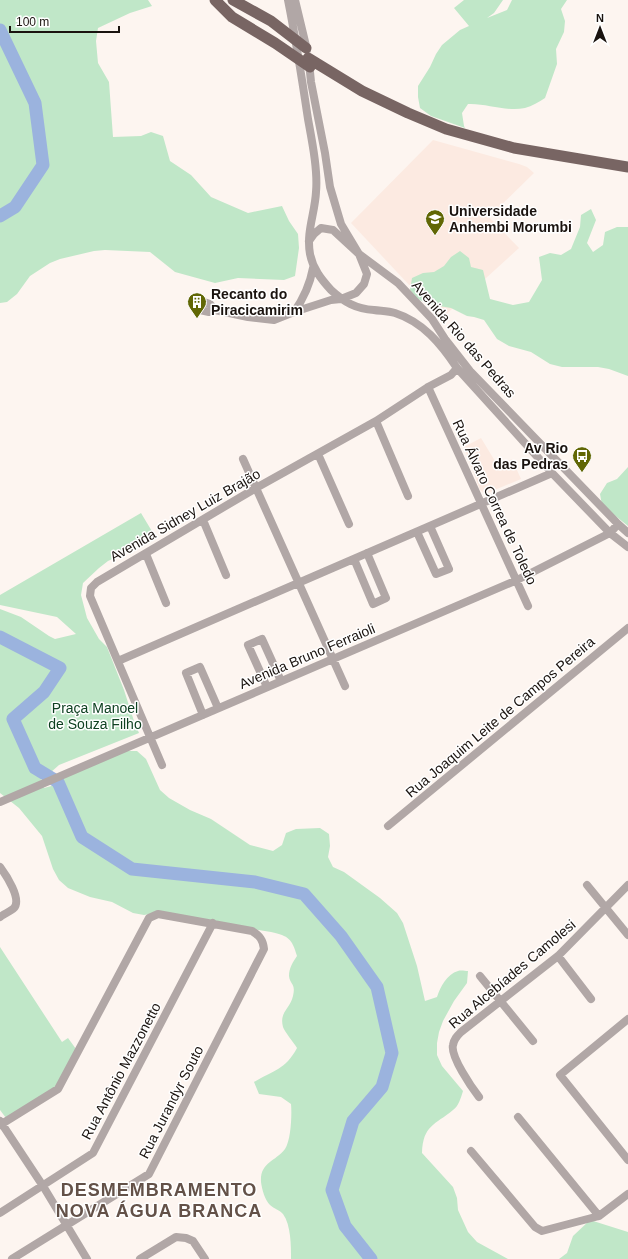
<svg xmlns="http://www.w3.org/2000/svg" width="628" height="1259" viewBox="0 0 628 1259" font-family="Arial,sans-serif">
<rect width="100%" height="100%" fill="#fdf5f0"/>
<!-- built -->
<path fill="#fceae1" d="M 433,140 L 519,164 L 527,167 L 534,173 L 489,217 L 519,248 L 441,319 L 351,223 Z
M 481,438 L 498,466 L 512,459 L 521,479 L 485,494 L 480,490 L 464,447 Z"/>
<!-- green -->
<path fill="#c0e7c8" d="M 0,0 L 148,0 L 152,6 L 130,13 L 98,28 L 96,41 L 98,63 L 109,82 L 113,137 L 141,136 L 151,132 L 163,136 L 170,161 L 191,175 L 211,197 L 248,213 L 282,206 L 289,221 L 298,234 L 299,248 L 295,276 L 284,280 L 238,278 L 215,283 L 175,272 L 150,252 L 105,250 L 94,251 L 60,259 L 50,263 L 30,276 L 17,294 L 7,302 L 0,303 Z
M 464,0 L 503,0 L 494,13 L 487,18 L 507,10 L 512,0 L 567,0 L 561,9 L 565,21 L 564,32 L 556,49 L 557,64 L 545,98 C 539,102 532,106 525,108 C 506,112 486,103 468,104 L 462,113 L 464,126 L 465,128 L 431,116 L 420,108 L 418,97 L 418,86 L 430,67 L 436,54 L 442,45 L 460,30 L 469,26 L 454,8 Z
M 591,209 L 596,220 L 587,243 L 593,252 L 603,245 L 605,232 L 617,227 L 628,227 L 628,376 L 609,369 L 598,367 L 562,367 L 550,364 L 531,352 L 509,346 L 497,339 L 484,320 L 474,317 L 467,316 L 451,308 L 428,304 L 418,299 L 410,290 L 412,278 L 423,273 L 434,272 L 444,266 L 451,257 L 460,251 L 469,258 L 471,267 L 483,270 L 490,299 L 513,305 L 529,302 L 542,280 L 539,257 L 550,253 L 561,255 L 571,249 L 580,227 L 581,215 Z
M 628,467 L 628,526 L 602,505 L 600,494 L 607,483 L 617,479 Z
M 141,513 L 153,533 L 127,548 L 119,556 L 108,561 L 99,568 L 83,583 L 81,595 L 87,618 L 99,639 L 107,647 L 124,690 L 134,721 L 139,733 L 59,765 L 50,773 L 40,777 L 44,788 L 55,785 L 63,777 L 126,751 L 137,751 L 146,759 L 160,790 L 169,798 L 190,810 L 211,819 L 250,845 L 273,851 L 282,845 L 286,833 L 296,829 L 320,828 L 329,834 L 330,846 L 328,857 L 333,867 L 344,872 L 380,898 L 397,913 L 403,923 L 417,966 L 425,1001 L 437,997 C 440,987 447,974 458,971 C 461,970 465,971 468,971 L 467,983 L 454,1001 L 443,1021 L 439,1032 L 437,1043 L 437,1055 L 442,1066 L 463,1091 C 461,1097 459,1106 453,1110 C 435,1125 423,1125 422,1153 L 453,1187 L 457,1198 L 458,1210 L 468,1232 L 477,1242 L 508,1259 L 291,1259 C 291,1246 291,1225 283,1214 C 280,1210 274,1209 270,1205 C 265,1200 262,1190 261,1182 C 260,1162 275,1162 285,1149 C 291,1140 292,1115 291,1104 L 281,1097 L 259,1094 L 254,1082 C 274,1070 285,1070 297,1048 C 294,1043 284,1031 283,1027 C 279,1012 290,1009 293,996 C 296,983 290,985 289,976 C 289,968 293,962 297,956 C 292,939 289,936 271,932 L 155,913 L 144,915 L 133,913 L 112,902 L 90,897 L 68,888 L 59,880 L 53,869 L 42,836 L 19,808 L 0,793 L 0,609 L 21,617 L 49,636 L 55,639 L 76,634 L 57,617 L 0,605 L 0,595 Z
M 0,947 L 62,1042 L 68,1038 L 76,1049 L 56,1086 L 6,1118 L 0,1110 Z
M 590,1220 L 628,1232 L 628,1259 L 559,1259 L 567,1253 L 573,1236 Z"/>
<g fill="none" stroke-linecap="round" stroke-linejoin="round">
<!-- river -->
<path stroke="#9bb3de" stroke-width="13" d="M 0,30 L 35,103 L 43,165 L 15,207 L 0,216
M 0,637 L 60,668 L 44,692 L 13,719 L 35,768 L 58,782 L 82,837 L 132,869 L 255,882 L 304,894 L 341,936 L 377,987 L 392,1053 L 382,1087 L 353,1121 L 332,1190 L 345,1226 L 371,1259"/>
<!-- minor -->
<path stroke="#b1a7a6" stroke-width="8" d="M 288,0 C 296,40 302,79 308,119 C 312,141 318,170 316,192 C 315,213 306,232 310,254 C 313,269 321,279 331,290 C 344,302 356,309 374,310 C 380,311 388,311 395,313 C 423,322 441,344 457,368 L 552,473 L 610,533 L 628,547
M 295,0 L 307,50
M 309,62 L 311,82 L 325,153 L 330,187 L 341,224 L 359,254 L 398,283 L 432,319 L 445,339 L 470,371 L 618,524 L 628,533
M 200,310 L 209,312 L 215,310 L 210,304 L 201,301
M 215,310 L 248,317 L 274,320 L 294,312 L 331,300 L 341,299 L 356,293 L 364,284 L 367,274 L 359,254 L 333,230 L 321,228 L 314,234 L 309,241
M 294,312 C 304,298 310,284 313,268
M 428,387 L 528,606
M 376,421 L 408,496
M 318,454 L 349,524
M 243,459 L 345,686
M 203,520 L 226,575
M 417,532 L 436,574 L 449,569 L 430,526
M 146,554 L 166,603
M 354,559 L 373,604 L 386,598 L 367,553
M 118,661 L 552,473
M 267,687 L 248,645 L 262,639 L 281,681
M 203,715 L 186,673 L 200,667 L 218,708
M 162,765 L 90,596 L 91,588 L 97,582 L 256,488 L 376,421 L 428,387 L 451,375 L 457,368
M 0,802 L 517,580 L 610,533 L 618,524
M 388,826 L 628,628
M 0,867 C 6,875 22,899 14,908 C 11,911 4,914 0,917
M 587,885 L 628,935
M 558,956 L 591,999
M 480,976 L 533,1041
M 628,1019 L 560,1075 L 628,1160
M 479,1097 C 472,1088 450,1056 453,1045 C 454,1039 457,1036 461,1032 L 558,956 L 628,885
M 518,1117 L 599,1216
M 0,1121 L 43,1186 L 87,1259
M 0,1125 L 58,1089 L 149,918 L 158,914 L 252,931 C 260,936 263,940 264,949 L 149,1174 L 12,1259
M 471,1151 L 535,1227 L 542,1231 L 599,1216 L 628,1194
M 0,1213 L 93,1153 L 213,923
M 140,1259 L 176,1237 L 186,1238 L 193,1241 L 205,1259"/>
<!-- major -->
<path stroke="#786563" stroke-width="11" d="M 215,0 L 232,17 L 275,43 L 310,67
M 233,0 L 271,21 L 306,48
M 308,58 L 362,91 L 408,113 L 446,129 L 514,148 L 628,167"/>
</g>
<!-- icons -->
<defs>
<symbol id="university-pin" viewBox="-11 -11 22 30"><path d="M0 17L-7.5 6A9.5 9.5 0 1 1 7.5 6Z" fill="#616705" stroke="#fff"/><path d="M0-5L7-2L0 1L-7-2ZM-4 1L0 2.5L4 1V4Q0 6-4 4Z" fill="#fff"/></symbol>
<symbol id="building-pin" viewBox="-11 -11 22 30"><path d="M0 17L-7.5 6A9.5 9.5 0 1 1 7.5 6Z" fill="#616705" stroke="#fff"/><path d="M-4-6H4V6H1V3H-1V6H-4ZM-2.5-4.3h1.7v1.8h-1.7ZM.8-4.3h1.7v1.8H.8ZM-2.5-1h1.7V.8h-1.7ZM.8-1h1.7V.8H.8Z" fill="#fff"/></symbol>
<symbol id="bus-pin" viewBox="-11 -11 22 30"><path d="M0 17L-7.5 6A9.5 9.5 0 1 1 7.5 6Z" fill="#616705" stroke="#fff"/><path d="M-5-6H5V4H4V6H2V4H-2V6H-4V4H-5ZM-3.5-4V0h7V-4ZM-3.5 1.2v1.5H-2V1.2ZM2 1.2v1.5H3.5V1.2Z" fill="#fff"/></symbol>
</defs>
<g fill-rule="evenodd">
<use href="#university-pin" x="424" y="208" width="22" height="30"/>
<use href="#building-pin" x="186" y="291" width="22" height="30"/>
<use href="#bus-pin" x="571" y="445" width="22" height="30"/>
</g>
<g text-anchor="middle" stroke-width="3" stroke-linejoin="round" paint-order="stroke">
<!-- poi labels -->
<g font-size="14" font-weight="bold" fill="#1a130f" stroke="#fff" text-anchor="start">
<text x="449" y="216">Universidade<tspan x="449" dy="16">Anhembi Morumbi</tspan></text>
<text x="211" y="299">Recanto do<tspan x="211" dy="16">Piracicamirim</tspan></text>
<text x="568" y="453" text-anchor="end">Av Rio<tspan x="568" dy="16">das Pedras</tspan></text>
</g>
<!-- street labels -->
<g font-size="14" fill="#1a130f" stroke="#fff">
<text transform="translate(464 339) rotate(49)" y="5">Avenida Rio das Pedras</text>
<text transform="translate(495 502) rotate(65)" y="5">Rua Álvaro Correa de Toledo</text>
<text transform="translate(185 515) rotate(-30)" y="5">Avenida Sidney Luiz Brajão</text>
<text transform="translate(307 656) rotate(-23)" y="5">Avenida Bruno Ferraioli</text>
<text transform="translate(500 717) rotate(-40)" y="5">Rua Joaquim Leite de Campos Pereira</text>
<text transform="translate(512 974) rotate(-40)" y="5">Rua Alcebíades Camolesi</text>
<text transform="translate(121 1071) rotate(-62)" y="5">Rua Antônio Mazzonetto</text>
<text transform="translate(171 1102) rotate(-63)" y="5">Rua Jurandyr Souto</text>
</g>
<!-- park labels -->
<g font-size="14" fill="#0d4020" stroke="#fff">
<text x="95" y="713">Praça Manoel<tspan x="95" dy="16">de Souza Filho</tspan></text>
</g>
<!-- district labels -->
<g font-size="18" font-weight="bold" letter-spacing="1" fill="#635148" stroke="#fff">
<text x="159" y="1196">DESMEMBRAMENTO<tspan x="159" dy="21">NOVA ÁGUA BRANCA</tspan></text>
</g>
</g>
<!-- north arrow -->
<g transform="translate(600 28)" stroke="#ffffff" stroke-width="3" paint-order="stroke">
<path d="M0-3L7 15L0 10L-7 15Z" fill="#1a130f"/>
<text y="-6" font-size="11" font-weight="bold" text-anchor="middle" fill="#1a130f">N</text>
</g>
<!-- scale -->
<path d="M10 26v6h109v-6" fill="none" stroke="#1a130f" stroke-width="2"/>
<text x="16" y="26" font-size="12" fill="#1a130f" stroke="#ffffff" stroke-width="3" paint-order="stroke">100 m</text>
</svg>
